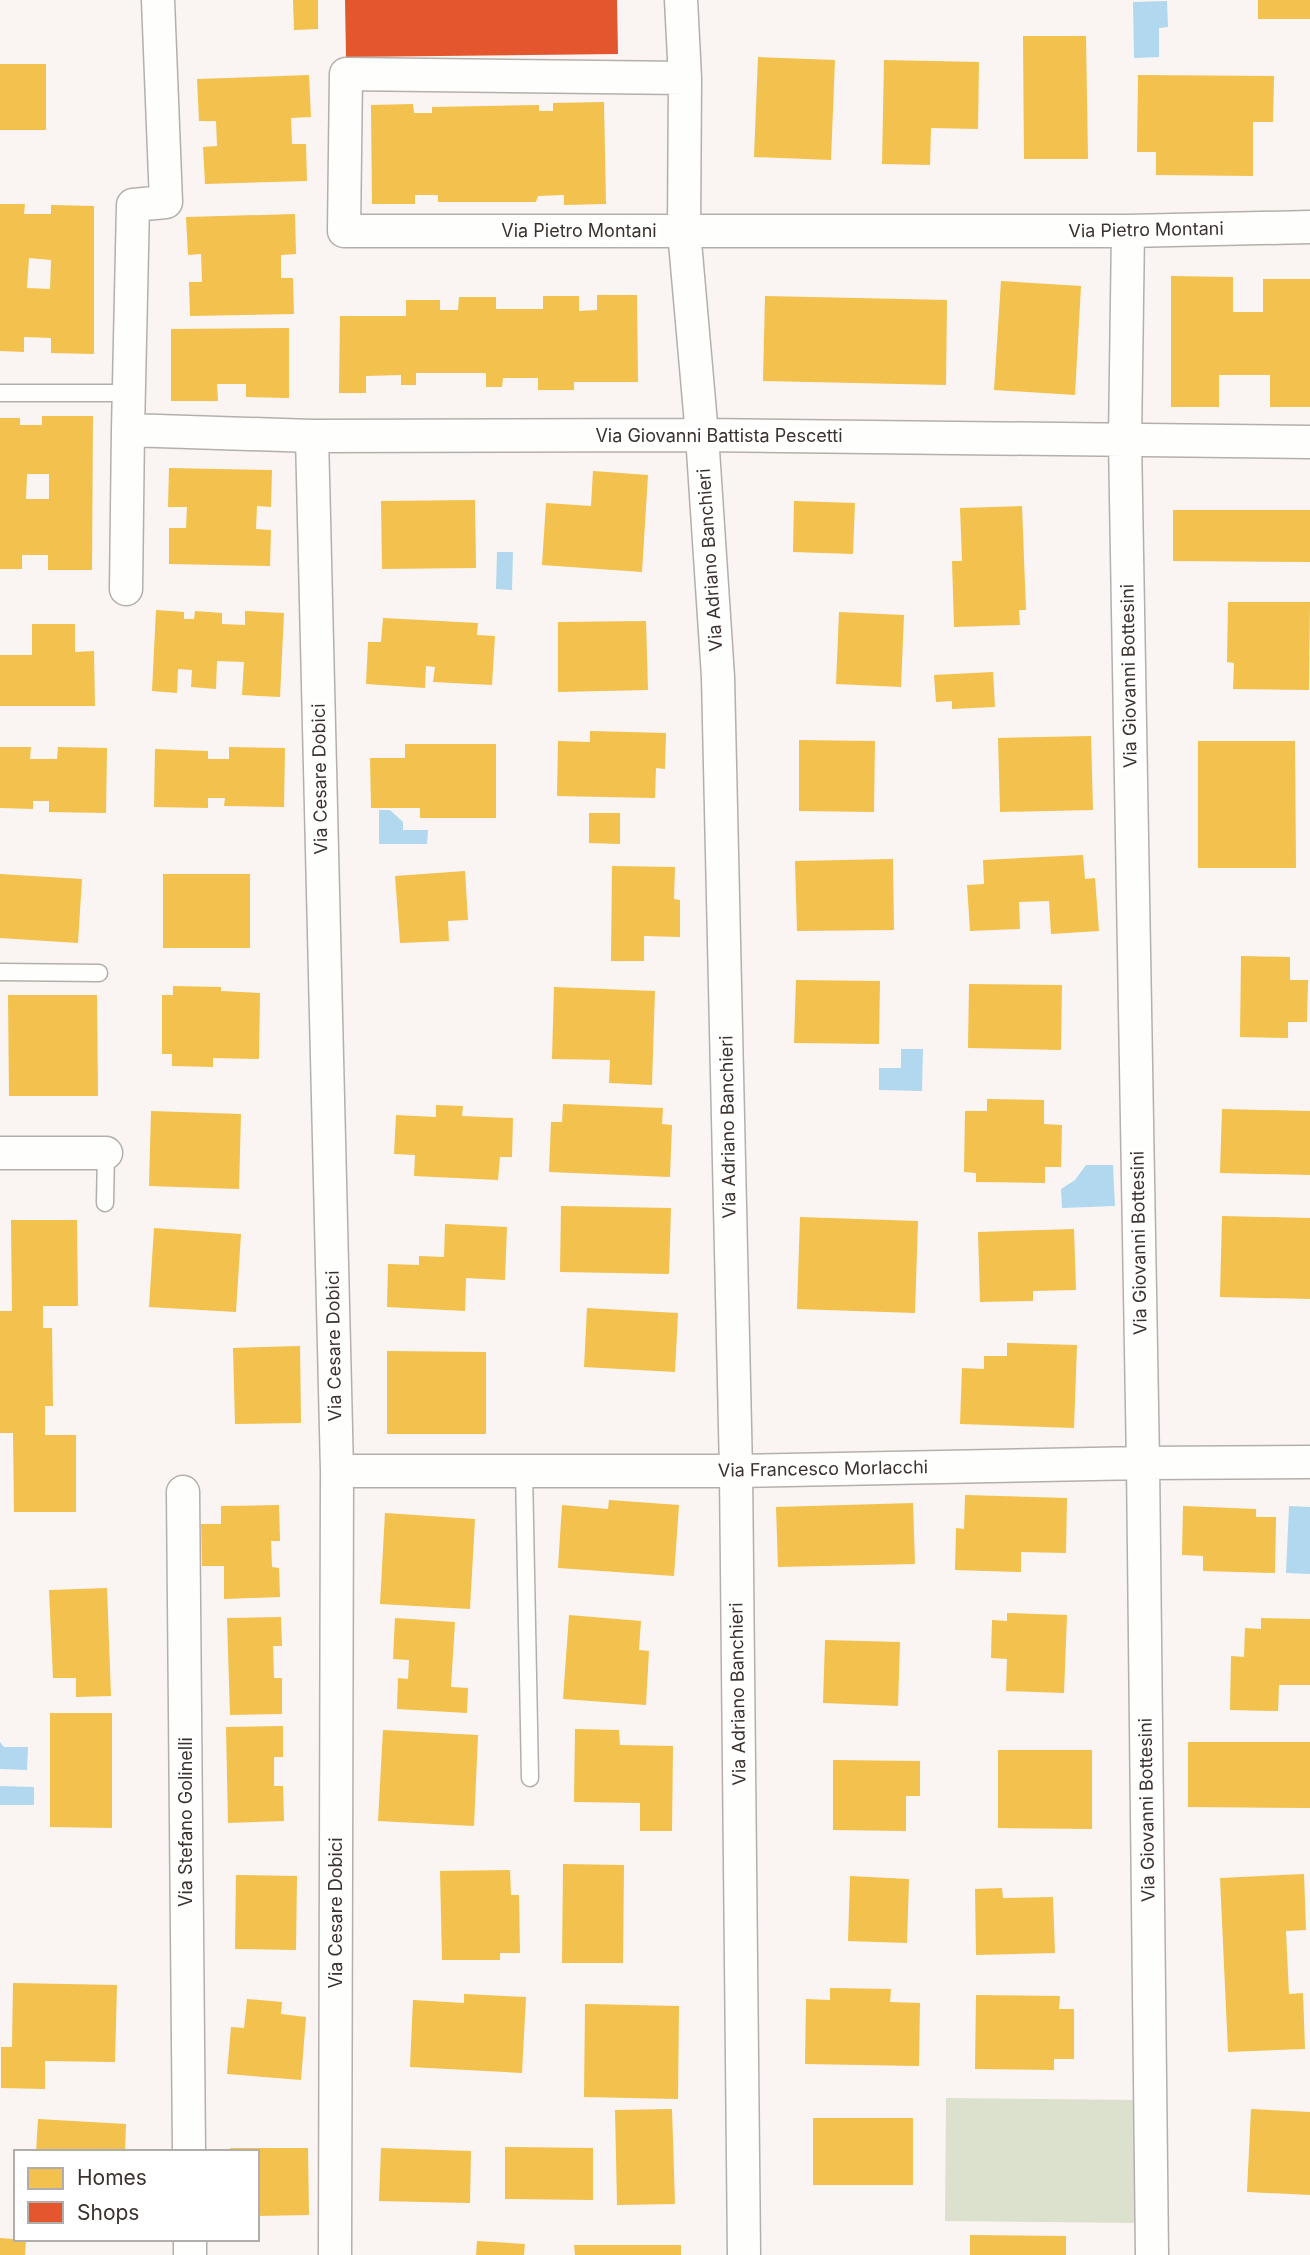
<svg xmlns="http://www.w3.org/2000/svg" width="1310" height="2255" viewBox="0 0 1310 2255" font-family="Inter,sans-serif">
<rect width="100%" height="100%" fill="#faf5f2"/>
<!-- green -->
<path fill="#dbe1cd" d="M 946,2098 L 1135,2100 L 1134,2223 L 945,2221 Z"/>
<!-- water -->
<path fill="#b1d8ee" d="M 1167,1 L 1168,27 L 1159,28 L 1159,57 L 1134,58 L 1133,2 Z
M 497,552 L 513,552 L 512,590 L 496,589 Z
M 379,810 L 390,810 L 403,822 L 403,830 L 428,830 L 427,844 L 379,844 Z
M 901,1049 L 923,1049 L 922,1091 L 879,1090 L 879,1068 L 901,1068 Z
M 1086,1165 L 1113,1165 L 1115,1206 L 1062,1208 L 1061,1189 L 1075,1180 Z
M 1289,1506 L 1310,1507 L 1310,1574 L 1286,1573 Z
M 0,1742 L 4,1747 L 28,1747 L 27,1770 L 0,1769 Z
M 0,1786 L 34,1787 L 34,1805 L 0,1805 Z"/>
<!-- homes -->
<path fill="#f2c14e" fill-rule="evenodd" d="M 293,0 L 318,0 L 318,29 L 294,30 Z
M 1258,0 L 1310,0 L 1310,19 L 1258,19 Z
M 1023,36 L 1086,36 L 1088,159 L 1024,159 Z
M 758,57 L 835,60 L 831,160 L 754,157 Z
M 884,60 L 979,62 L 978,129 L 931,128 L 930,165 L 882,164 Z
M 0,64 L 46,64 L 46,130 L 0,130 Z
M 309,75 L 311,117 L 291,118 L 292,144 L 306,144 L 307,181 L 205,184 L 203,147 L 217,146 L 216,121 L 199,121 L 197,79 Z
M 1138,75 L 1274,76 L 1273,122 L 1253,122 L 1253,176 L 1156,175 L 1156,152 L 1137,152 Z
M 604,102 L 606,204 L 564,205 L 564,195 L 538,196 L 536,202 L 438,202 L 438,195 L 415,195 L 415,204 L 372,204 L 371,105 L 413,104 L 414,113 L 432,113 L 432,107 L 539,105 L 539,111 L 553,111 L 553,103 Z
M 0,204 L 25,204 L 24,214 L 51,214 L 51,205 L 94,206 L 94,354 L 51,353 L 51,338 L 24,337 L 24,352 L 0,351 ZM 29,258 L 51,260 L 50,289 L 27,288 Z
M 295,214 L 296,254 L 281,255 L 281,278 L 293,278 L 294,314 L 190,316 L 189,282 L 202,282 L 201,254 L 188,255 L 186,217 Z
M 1171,276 L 1233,277 L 1233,312 L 1263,312 L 1263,279 L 1310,279 L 1310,407 L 1270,407 L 1270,375 L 1219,375 L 1219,407 L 1171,407 Z
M 1001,281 L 1081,286 L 1075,395 L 994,390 Z
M 597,295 L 637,295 L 638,382 L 574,382 L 574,390 L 538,390 L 538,378 L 503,378 L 502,387 L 486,387 L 486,373 L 416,373 L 416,385 L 401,385 L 401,375 L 366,376 L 366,393 L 339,393 L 340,316 L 406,316 L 406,300 L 440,300 L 440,310 L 458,310 L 459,297 L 496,297 L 496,309 L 543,309 L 543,296 L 579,296 L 579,311 L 597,310 Z
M 765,296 L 947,300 L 946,385 L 763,381 Z
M 289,328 L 289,398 L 246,397 L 246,384 L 217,384 L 218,401 L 171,401 L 171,329 Z
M 42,416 L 93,416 L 92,570 L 48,570 L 48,555 L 22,555 L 22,569 L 0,569 L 0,418 L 20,418 L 20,425 L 42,425 ZM 27,474 L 49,474 L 49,499 L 26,499 Z
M 169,468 L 272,470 L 271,507 L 257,506 L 256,529 L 271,530 L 270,566 L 169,564 L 169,528 L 186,528 L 187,507 L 168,507 Z
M 593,471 L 648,475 L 642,572 L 542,565 L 546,503 L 591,506 Z
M 475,500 L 476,568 L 382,569 L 381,501 Z
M 794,501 L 855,503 L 853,554 L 793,552 Z
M 1022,506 L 1026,610 L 1019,610 L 1020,625 L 954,627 L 952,561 L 962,561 L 960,508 Z
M 1173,510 L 1310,510 L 1310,562 L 1173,561 Z
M 1228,602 L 1310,602 L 1309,690 L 1233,689 L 1234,663 L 1227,662 Z
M 156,610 L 184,612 L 184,619 L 194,619 L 195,611 L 222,613 L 222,624 L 245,625 L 245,611 L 284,613 L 280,697 L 242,695 L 244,662 L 217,661 L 216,689 L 191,687 L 192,670 L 178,669 L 177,693 L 152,691 Z
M 839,612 L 904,615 L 901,687 L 836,684 Z
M 383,618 L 478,623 L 477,635 L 495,636 L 492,685 L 433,682 L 435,667 L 426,666 L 425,688 L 366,684 L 368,642 L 381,642 Z
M 646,621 L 648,690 L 558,692 L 558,622 Z
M 32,624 L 75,624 L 75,652 L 94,651 L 95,706 L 0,706 L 0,655 L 32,655 Z
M 993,672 L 995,707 L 952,709 L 952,701 L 936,702 L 934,675 Z
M 590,731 L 666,733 L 665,769 L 656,768 L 655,798 L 557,796 L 558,741 L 590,742 Z
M 1091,736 L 1093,810 L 1000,812 L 998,738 Z
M 799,740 L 875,741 L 874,812 L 799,811 Z
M 1198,741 L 1295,741 L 1296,868 L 1198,868 Z
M 405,744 L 496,744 L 496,818 L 420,818 L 420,808 L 371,808 L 370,758 L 405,758 Z
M 0,747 L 31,747 L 30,759 L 57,759 L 58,747 L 107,748 L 106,813 L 49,812 L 49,801 L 33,801 L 33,809 L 0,808 Z
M 229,747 L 285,748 L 284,807 L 224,806 L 225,798 L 208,798 L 208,808 L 154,807 L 155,749 L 208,751 L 208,759 L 229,759 Z
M 589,813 L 620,813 L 620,844 L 589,843 Z
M 1083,855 L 1085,879 L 1095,878 L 1099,931 L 1051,934 L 1049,901 L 1019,902 L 1020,929 L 970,931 L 967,885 L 984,884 L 983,860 Z
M 893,859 L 894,930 L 797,931 L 795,861 Z
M 612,866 L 675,867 L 674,899 L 680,900 L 680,937 L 644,936 L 644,961 L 611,961 Z
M 465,871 L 468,920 L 448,921 L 449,941 L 400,943 L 395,876 Z
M 0,874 L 82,879 L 78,943 L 0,938 Z
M 163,874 L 250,874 L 250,948 L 163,948 Z
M 1241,956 L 1290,957 L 1290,980 L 1308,980 L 1307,1022 L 1288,1022 L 1288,1038 L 1240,1037 Z
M 796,980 L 880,981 L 879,1044 L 794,1043 Z
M 969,984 L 1062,985 L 1061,1050 L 968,1048 Z
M 173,986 L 221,987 L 221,991 L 260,993 L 259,1059 L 213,1058 L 213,1067 L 172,1066 L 172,1054 L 162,1054 L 162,995 L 173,995 Z
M 554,987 L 655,991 L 652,1085 L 609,1083 L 610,1060 L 552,1059 Z
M 8,995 L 97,995 L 98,1096 L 9,1096 Z
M 987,1099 L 1044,1100 L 1044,1124 L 1062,1125 L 1061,1167 L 1045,1167 L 1045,1183 L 976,1182 L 976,1173 L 964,1172 L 965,1111 L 987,1111 Z
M 563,1104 L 663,1108 L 662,1124 L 672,1125 L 670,1177 L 549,1172 L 551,1122 L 562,1122 Z
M 436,1105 L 463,1106 L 462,1116 L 513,1118 L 512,1157 L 500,1157 L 498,1180 L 414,1176 L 415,1155 L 394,1154 L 396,1115 L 436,1117 Z
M 1222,1109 L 1310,1111 L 1310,1175 L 1220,1173 Z
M 151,1111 L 241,1114 L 239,1189 L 149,1186 Z
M 561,1206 L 671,1208 L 669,1274 L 560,1272 Z
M 1222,1216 L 1310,1218 L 1310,1299 L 1220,1297 Z
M 800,1217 L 918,1221 L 915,1313 L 797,1309 Z
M 11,1220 L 77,1220 L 78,1306 L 43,1306 L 43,1328 L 52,1328 L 53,1406 L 45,1406 L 45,1435 L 76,1435 L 76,1512 L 14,1512 L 13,1433 L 0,1433 L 0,1311 L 12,1311 Z
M 445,1224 L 507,1227 L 505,1280 L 466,1278 L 465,1311 L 387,1307 L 388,1264 L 419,1265 L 419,1256 L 444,1257 Z
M 154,1228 L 241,1234 L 236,1312 L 149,1307 Z
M 1074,1229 L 1076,1290 L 1033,1291 L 1033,1301 L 980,1302 L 978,1232 Z
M 587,1308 L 678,1313 L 675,1372 L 584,1367 Z
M 1007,1343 L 1077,1345 L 1074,1428 L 960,1424 L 962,1368 L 984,1369 L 984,1356 L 1007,1356 Z
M 300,1346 L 301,1423 L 235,1424 L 233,1348 Z
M 387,1351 L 486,1352 L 486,1434 L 387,1434 Z
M 965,1495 L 1067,1498 L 1066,1553 L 1021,1552 L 1021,1572 L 955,1570 L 956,1528 L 964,1529 Z
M 609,1500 L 679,1505 L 674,1576 L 558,1568 L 562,1505 L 608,1509 Z
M 913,1503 L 915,1564 L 778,1567 L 776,1507 Z
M 279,1505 L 280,1541 L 271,1541 L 272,1567 L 279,1568 L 280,1597 L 224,1599 L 224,1566 L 202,1566 L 201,1524 L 221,1524 L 221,1506 Z
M 1183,1506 L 1256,1509 L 1256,1517 L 1276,1517 L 1275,1573 L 1203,1571 L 1203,1556 L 1182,1555 Z
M 385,1513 L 475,1519 L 470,1609 L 380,1604 Z
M 107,1588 L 111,1696 L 76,1697 L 76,1678 L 53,1678 L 49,1590 Z
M 1007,1613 L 1067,1615 L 1064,1693 L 1006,1691 L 1007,1659 L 991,1658 L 992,1620 L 1007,1621 Z
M 569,1615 L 641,1621 L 639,1650 L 649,1651 L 646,1705 L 563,1699 Z
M 281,1617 L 282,1646 L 273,1646 L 274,1678 L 282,1678 L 282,1714 L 230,1715 L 227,1618 Z
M 395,1618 L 455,1622 L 451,1687 L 468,1688 L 467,1713 L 397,1709 L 398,1678 L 408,1679 L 409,1660 L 393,1659 Z
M 1261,1618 L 1310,1619 L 1310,1685 L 1279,1685 L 1278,1711 L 1230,1710 L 1231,1656 L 1244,1657 L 1245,1628 L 1261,1629 Z
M 825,1640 L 900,1642 L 898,1706 L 823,1703 Z
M 50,1713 L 112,1713 L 112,1828 L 50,1827 Z
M 283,1726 L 283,1757 L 274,1757 L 274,1786 L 283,1786 L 284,1821 L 228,1823 L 226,1727 Z
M 575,1729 L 619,1730 L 620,1745 L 673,1746 L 672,1831 L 640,1831 L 640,1803 L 574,1802 Z
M 383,1730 L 478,1735 L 474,1826 L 378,1821 Z
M 1188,1742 L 1310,1742 L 1310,1808 L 1188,1807 Z
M 998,1750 L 1092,1750 L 1092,1829 L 998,1828 Z
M 833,1760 L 920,1761 L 920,1796 L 906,1796 L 906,1831 L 833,1830 Z
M 563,1864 L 624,1865 L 623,1963 L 562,1963 Z
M 510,1870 L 511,1895 L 519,1895 L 520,1953 L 500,1953 L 500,1960 L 442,1960 L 440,1871 Z
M 1304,1874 L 1306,1930 L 1286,1931 L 1289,1994 L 1303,1993 L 1305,2049 L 1228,2052 L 1220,1878 Z
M 236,1875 L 297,1876 L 296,1950 L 235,1949 Z
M 850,1876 L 909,1879 L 907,1943 L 848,1941 Z
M 1002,1888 L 1003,1898 L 1053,1897 L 1055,1953 L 976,1955 L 975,1889 Z
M 13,1983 L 117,1985 L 115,2062 L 45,2061 L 45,2089 L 1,2088 L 1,2047 L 12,2047 Z
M 830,1988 L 891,1989 L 890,2002 L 920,2003 L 919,2066 L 805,2064 L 806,1999 L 830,2000 Z
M 464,1994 L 526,1997 L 522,2073 L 410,2067 L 413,2000 L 464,2003 Z
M 976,1995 L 1060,1996 L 1059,2009 L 1074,2009 L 1074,2059 L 1054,2059 L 1054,2070 L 975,2069 Z
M 247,1999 L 282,2002 L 281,2014 L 306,2017 L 301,2080 L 227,2074 L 231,2027 L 244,2028 Z
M 585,2004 L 679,2006 L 678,2099 L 584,2097 Z
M 672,2109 L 675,2204 L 617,2205 L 615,2110 Z
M 1251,2109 L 1310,2112 L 1310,2195 L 1247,2192 Z
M 813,2118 L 913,2118 L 913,2185 L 813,2185 Z
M 38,2119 L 126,2124 L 125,2152 L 36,2152 Z
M 505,2147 L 593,2148 L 593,2200 L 505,2199 Z
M 230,2148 L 308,2148 L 309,2215 L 257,2216 L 257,2152 L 230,2152 Z
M 381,2148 L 471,2151 L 470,2203 L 379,2201 Z
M 970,2235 L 1066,2236 L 1066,2255 L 970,2255 Z
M 0,2238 L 26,2240 L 25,2255 L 0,2255 Z
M 477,2241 L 525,2244 L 524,2255 L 476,2255 Z
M 574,2245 L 681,2245 L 681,2255 L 575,2255 Z"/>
<!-- shops -->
<path fill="#e4572e" d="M 345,0 L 617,0 L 618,54 L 346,57 Z"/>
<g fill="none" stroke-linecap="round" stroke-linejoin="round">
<defs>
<path id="lane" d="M 0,393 L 129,393
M 0,972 L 99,973
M 105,1203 L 106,1153
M 524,1471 L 530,1778"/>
<path id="street" d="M 681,0 L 685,78 L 684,231 L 702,435 L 718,677 L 736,1471 L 744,2255
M 685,78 L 346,74 L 344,231 L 1128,231 L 1310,227
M 1128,231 L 1125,440 L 1143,1463 L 1152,2255
M 128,430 L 312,436 L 702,435 L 1310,442
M 312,436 L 337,1471 L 335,2255
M 126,589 L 128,430 L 133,205 L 166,202 L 158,0
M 0,1153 L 106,1153
M 337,1471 L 736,1471 L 1143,1463 L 1310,1462
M 183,1492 L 189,2152
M 190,2239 L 190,2255"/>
</defs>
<!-- lane casing -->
<use href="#lane" stroke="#b5afab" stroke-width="19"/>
<!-- street casing -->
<use href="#street" stroke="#b5afab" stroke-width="35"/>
<!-- lane -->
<use href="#lane" stroke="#fefefd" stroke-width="16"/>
<!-- street -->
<use href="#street" stroke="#fefefd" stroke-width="32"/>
</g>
<g text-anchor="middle" stroke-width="7" stroke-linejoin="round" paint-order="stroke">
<!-- street labels -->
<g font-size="18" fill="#3b322d" stroke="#fff">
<text transform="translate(1146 230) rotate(-1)" y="6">Via Pietro Montani</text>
<text x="579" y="237">Via Pietro Montani</text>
<text x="719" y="442">Via Giovanni Battista Pescetti</text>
<text transform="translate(710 560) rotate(-94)" y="6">Via Adriano Banchieri</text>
<text transform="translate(1129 676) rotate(-91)" y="6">Via Giovanni Bottesini</text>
<text transform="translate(320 779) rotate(-91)" y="6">Via Cesare Dobici</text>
<text transform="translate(728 1127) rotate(-91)" y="6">Via Adriano Banchieri</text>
<text transform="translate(1139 1243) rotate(-91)" y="6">Via Giovanni Bottesini</text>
<text transform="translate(334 1346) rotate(-91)" y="6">Via Cesare Dobici</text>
<text transform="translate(823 1469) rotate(-1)" y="6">Via Francesco Morlacchi</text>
<text transform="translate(738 1694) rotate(-91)" y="6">Via Adriano Banchieri</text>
<text transform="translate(1147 1810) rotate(-91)" y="6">Via Giovanni Bottesini</text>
<text transform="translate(186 1822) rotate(-90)" y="6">Via Stefano Golinelli</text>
<text transform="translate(336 1913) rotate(-90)" y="6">Via Cesare Dobici</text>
</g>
</g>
<!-- legend -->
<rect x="14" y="2150" width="245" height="91" fill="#ffffff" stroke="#b1adab" stroke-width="2"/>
<rect x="28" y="2168" width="35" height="21" fill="#f2c14e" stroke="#b1adab" stroke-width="2"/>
<text x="77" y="2185" font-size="21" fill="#3b322d">Homes</text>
<rect x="28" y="2202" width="35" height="21" fill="#e4572e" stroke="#b1adab" stroke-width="2"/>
<text x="77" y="2220" font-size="21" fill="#3b322d">Shops</text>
</svg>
